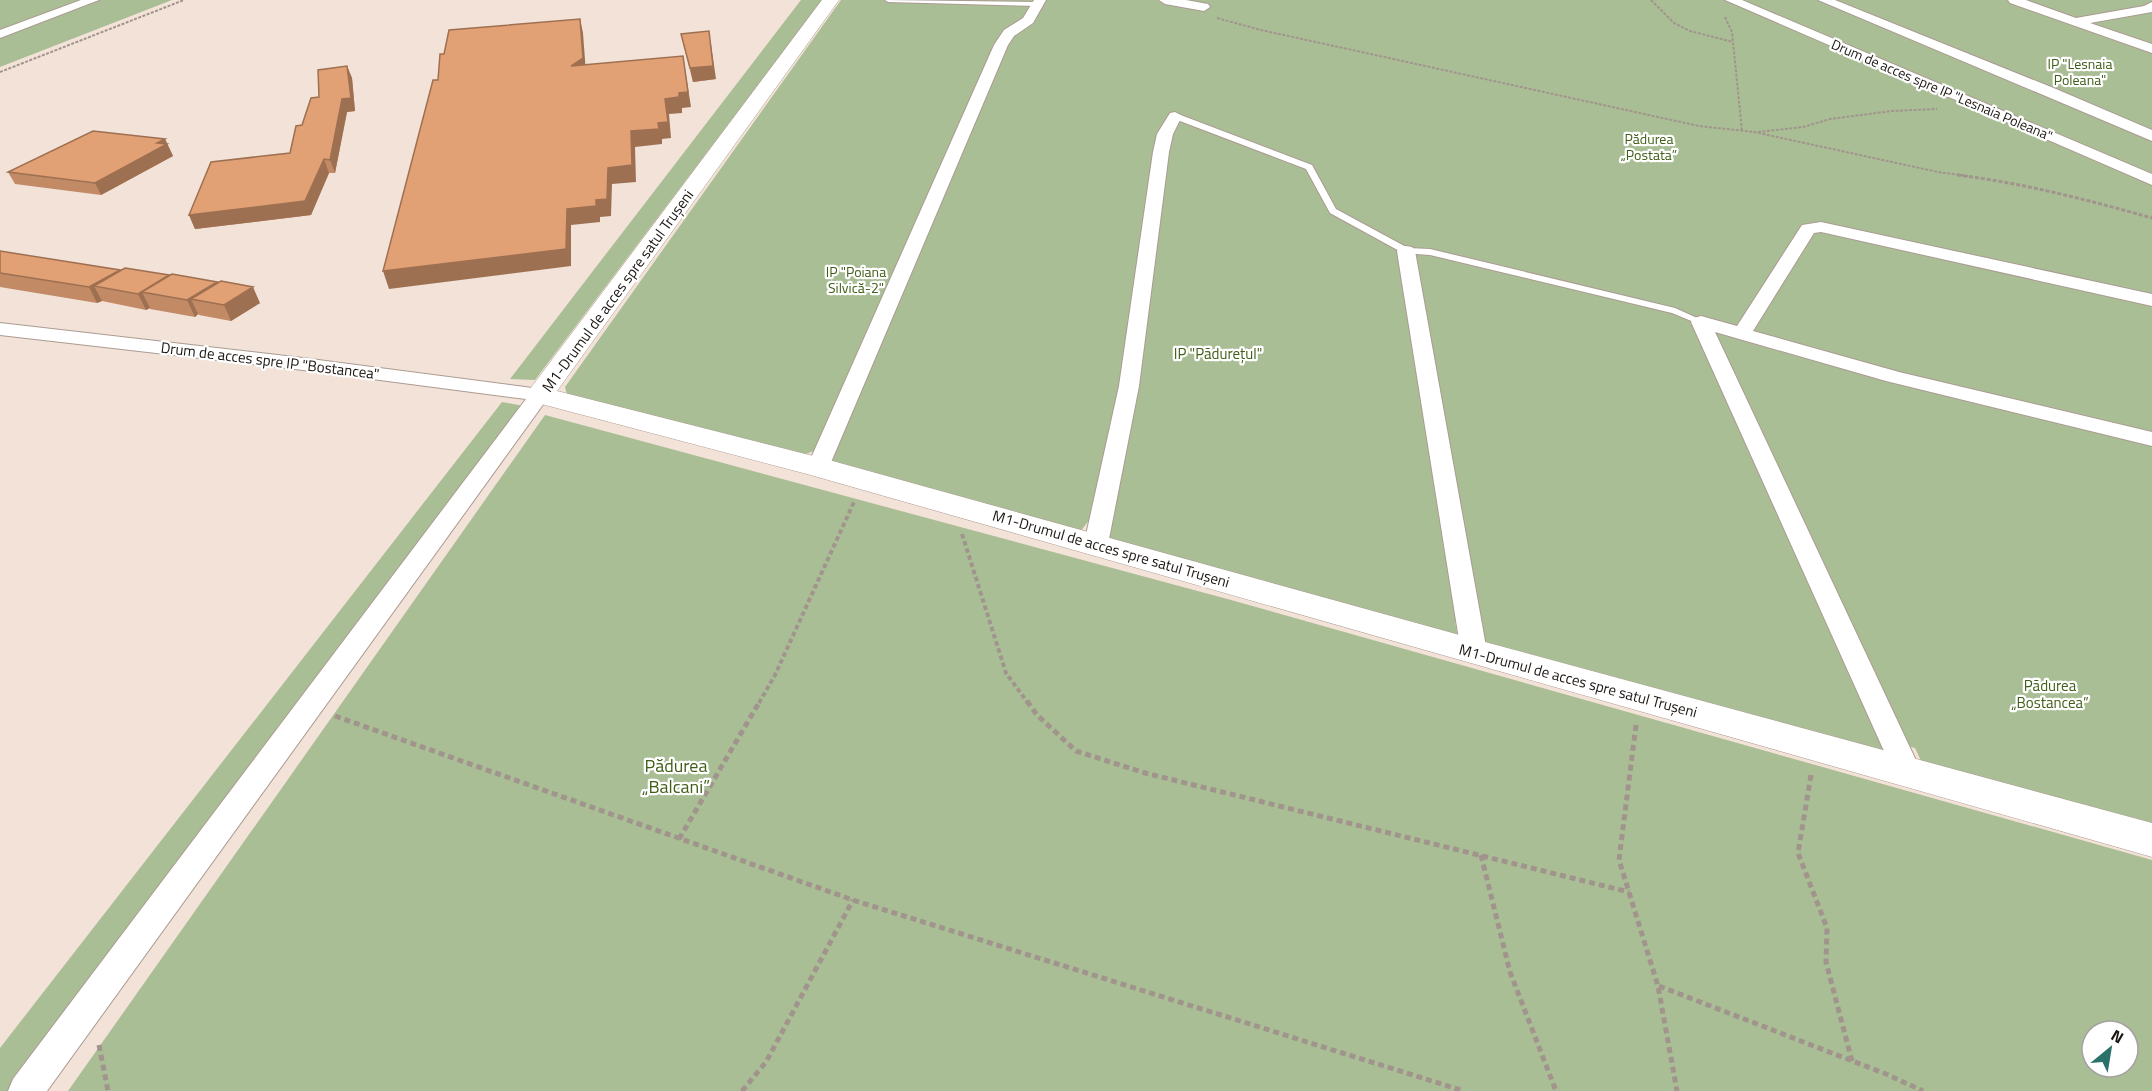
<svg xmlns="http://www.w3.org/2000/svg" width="2152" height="1091" viewBox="0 0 2152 1091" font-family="'Titillium Web',sans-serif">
<rect width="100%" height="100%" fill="#f3e2d7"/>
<!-- green -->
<path fill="#aabe96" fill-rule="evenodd" d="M 0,0 L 172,0 L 0,67 Z
M 801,0 L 822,0 L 535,380 L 510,379 Z
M 841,0 L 2152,0 L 2152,827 L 1922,763 L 1915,748 L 1880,739 L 1886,754 L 1486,647 L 1483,629 L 1455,622 L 1459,643 L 1111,541 L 1090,519 L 1080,532 L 833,464 L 831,454 L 816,450 L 801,456 L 567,395 L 565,387 Z
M 502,402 L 524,406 L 11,1091 L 0,1091 L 0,1048 Z
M 545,415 L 1231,600 L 2152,860 L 2152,1091 L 68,1091 ZM 2092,1031 L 2128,1031 L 2128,1067 L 2092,1067 Z"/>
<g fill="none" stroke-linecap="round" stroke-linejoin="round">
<defs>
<path id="lane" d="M 885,0 L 1037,2 L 1040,4 L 1037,6 L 888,2 Z
M 1172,114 L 1178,114 L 1312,165 L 1336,209 L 1408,248 L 1430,249 L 1675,308 L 1706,322 L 1701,325 L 1672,313 L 1430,255 L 1403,253 L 1330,213 L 1306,169 L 1172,118 Z"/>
<path id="street" d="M 81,0 L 99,0 L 0,38 L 0,30 Z
M 1034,0 L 1046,0 L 1033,23 L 1014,36 L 1008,45 L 829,467 L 826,472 L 818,474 L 810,472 L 807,467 L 994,45 L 1004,30 L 1023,18 Z
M 1159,0 L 1186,0 L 1208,4 L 1210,7 L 1204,11 L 1165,4 Z
M 1725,0 L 1742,0 L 2152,174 L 2152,185 Z
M 1818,0 L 1835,0 L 2056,89 L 2152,130 L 2152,141 Z
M 2008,0 L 2026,0 L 2076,18 L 2144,6 L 2152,2 L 2152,12 L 2090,23 L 2152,44 L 2152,53 L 2010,3 Z
M 1175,112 L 1182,116 L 1173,134 L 1169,152 L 1139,386 L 1108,544 L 1104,549 L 1096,552 L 1088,549 L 1084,544 L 1119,386 L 1153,152 L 1157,134 L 1170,113 Z
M 1821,222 L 2152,294 L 2152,306 L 1821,232 L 1814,233 L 1753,331 L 1899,372 L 2152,432 L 2152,446 L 1886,381 L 1715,332 L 1921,771 L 1917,779 L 1907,782 L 1897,779 L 1893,771 L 1691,322 L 1694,318 L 1701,316 L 1737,326 L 1802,225 Z
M 1406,246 L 1412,247 L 1415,251 L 1487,652 L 1483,659 L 1474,661 L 1465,659 L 1461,652 L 1397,251 L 1400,247 Z
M 0,323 L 303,358 L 540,389 L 547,391 L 550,395 L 47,1091 L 8,1091 L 13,1079 L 526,399 L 303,370 L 0,335 Z"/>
<path id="secondary" d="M 822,0 L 839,0 L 557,391 L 829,460 L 1474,639 L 2152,823 L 2152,857 L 807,474 L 530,401 L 526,395 L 530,389 Z"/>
</defs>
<!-- lane casing -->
<use href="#lane" stroke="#ab9b92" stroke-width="2"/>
<!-- street casing -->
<use href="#street" stroke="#ab9b92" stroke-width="2"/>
<!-- secondary casing -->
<use href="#secondary" stroke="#ab9b92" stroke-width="1"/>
<!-- path-far3 -->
<path stroke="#a1948c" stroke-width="2" stroke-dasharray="3 1.5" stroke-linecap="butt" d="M 1651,0 L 1674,23 L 1690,31 L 1733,42
M 1725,17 L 1732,32 L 1742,131
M 1217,18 L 1261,30 L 1699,126 L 1754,132 L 1938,172 L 1968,176
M 0,72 L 184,0
M 1758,132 L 1803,127 L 1830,119 L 1892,111 L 1937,109"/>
<!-- path-far2 -->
<path stroke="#a1948c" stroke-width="3" stroke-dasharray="4 2" stroke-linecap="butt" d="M 1957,175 C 2023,183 2088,200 2152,218"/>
<!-- path-far1 -->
<path stroke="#a1948c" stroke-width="4" stroke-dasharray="4.5 3" stroke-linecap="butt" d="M 962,534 L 1006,673 L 1028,703
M 759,703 L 775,675 L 854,502"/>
<!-- path -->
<path stroke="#a1948c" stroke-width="5" stroke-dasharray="6 4" stroke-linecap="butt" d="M 1027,701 L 1037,715 L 1076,751 L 1145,773 L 1629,892
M 335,716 L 853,900 L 1464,1091
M 1636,725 L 1619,860 L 1658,986 L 1677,1091
M 1811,775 L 1798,853 L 1827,928 L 1826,962 L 1852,1061
M 679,839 L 760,701
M 1481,855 L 1510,972 L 1556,1091
M 1659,986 L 1886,1074 L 1923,1091
M 99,1045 L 108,1091
M 742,1091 L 766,1062 L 853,900"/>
<!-- lane -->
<use href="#lane" fill="#fff" fill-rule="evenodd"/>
<!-- street -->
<use href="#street" fill="#fff" fill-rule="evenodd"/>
<!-- secondary -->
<use href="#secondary" fill="#fff" fill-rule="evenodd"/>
</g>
<!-- wall -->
<path fill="#c28a65" d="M 681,34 L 716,79 L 693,82 L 684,47 Z
M 347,66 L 352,78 L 355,111 L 347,112 L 335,173 L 329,173 L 311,215 L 195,229 L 189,215 L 290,153 L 302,125 L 319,97 Z
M 165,139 L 173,156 L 101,195 L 15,184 L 8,172 Z
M 0,251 L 120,270 L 217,282 L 218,283 L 260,303 L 231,321 L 199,315 L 198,314 L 195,317 L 150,309 L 150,308 L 146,310 L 102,301 L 97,303 L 0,287 Z"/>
<!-- shaded-wall -->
<path fill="#9e7052" d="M 580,19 L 583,33 L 586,73 L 571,66 Z
M 711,44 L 716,79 L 693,82 L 690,68 Z
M 683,56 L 691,107 L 682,108 L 682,113 L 669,114 L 671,138 L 662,139 L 662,144 L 635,147 L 636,182 L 612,184 L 611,216 L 600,217 L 600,222 L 571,225 L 571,266 L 389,289 L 383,271 L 567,209 L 596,200 L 608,168 L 631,131 L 658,123 L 665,99 L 679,93 Z
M 347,66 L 352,78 L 355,111 L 347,112 L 335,173 L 330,160 Z
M 165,139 L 173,156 L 101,195 L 95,183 Z
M 324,159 L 329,173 L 311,215 L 195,229 L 189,215 Z
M 120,270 L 128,285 L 94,286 L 102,301 L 97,303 L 89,287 Z
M 169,275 L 177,291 L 142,292 L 150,308 L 146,310 L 138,294 Z
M 217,282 L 225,298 L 191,299 L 198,314 L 195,317 L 187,300 Z
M 253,287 L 260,303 L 231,321 L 224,305 Z"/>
<!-- building -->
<path fill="#e2a075" stroke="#9e7052" stroke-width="1.5" d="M 580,19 L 583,58 L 571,66 L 683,56 L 688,92 L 679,93 L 679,97 L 665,99 L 668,122 L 658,123 L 659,129 L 631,131 L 632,165 L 608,168 L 607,199 L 596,200 L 596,206 L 567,209 L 566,249 L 383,271 L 433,80 L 438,80 L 440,54 L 444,54 L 449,30 Z
M 709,31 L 713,66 L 690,68 L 681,34 Z
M 347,66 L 351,98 L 342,99 L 330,160 L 324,159 L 305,201 L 189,215 L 211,162 L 290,153 L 296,126 L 302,125 L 311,98 L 319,97 L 318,70 Z
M 93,131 L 165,139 L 157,143 L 167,144 L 95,183 L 8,172 Z
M 0,251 L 120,270 L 89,287 L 0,273 Z
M 125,268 L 169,275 L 138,294 L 94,286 Z
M 172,274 L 217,282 L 187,300 L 142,292 Z
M 221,281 L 253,287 L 224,305 L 191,299 Z"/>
<g text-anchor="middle" stroke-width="4.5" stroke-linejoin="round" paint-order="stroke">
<!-- far-park labels -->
<g font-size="14" fill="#415e18" stroke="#fff">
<text x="2080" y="69">IP "Lesnaia<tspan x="2080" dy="16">Poleana"</tspan></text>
<text x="1649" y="144">Pădurea<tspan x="1649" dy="16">„Postata”</tspan></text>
<text x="856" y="277">IP "Poiana<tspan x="856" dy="16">Silvică-2"</tspan></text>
</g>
<!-- far-street labels -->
<g font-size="14" fill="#1b1512" stroke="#fff">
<text transform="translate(1942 90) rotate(23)" y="5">Drum de acces spre IP "Lesnaia Poleana"</text>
</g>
<!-- street labels -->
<g font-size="15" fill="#1b1512" stroke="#fff">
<text transform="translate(618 291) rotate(-54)" y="5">M1-Drumul de acces spre satul Trușeni</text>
<text transform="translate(270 361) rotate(7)" y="5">Drum de acces spre IP "Bostancea"</text>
<text transform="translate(1111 549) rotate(16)" y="5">M1-Drumul de acces spre satul Trușeni</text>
<text transform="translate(1578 681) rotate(15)" y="5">M1-Drumul de acces spre satul Trușeni</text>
</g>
<!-- park labels -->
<g font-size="15" fill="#415e18" stroke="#fff">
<text x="1218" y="359">IP "Pădurețul"</text>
<text x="2050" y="691">Pădurea<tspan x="2050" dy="17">„Bostancea”</tspan></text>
</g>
<!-- near-park labels -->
<g font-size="18" fill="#415e18" stroke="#fff">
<text x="676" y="772">Pădurea<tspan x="676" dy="21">„Balcani”</tspan></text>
</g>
</g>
<!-- north arrow -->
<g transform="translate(2110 1049) rotate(30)"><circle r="28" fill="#ffffff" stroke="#a4a1a0" stroke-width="1.5"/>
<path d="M0-4.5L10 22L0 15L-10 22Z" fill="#297169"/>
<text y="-9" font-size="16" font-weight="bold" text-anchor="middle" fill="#1b1512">N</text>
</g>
</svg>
